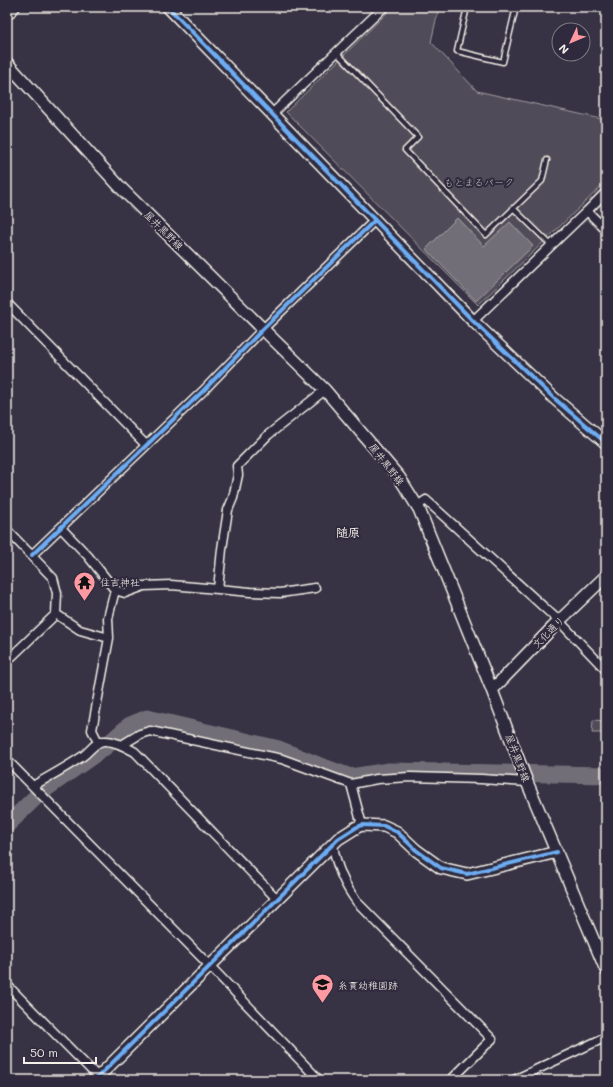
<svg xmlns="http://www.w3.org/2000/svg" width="613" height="1087" viewBox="0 0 613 1087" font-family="Mali,'Klee One',sans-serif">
<rect width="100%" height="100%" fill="#373244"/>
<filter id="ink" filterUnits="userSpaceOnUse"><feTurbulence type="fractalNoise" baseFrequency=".025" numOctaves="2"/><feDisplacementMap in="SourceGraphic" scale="8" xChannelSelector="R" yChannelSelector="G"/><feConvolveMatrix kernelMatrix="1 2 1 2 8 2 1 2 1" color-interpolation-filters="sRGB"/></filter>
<g filter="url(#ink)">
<!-- green -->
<path fill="#504b59" stroke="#a29ea0" d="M 393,7 L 439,7 L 431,42 L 477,91 L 606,120 L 606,182 L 478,305 L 286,112 Z
M 593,720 L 606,721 L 606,733 L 592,733 Z"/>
<!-- water -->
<path fill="#726e77" stroke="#a6a2a4" d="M 457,218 L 484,246 L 510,222 L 533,246 L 476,301 L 426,249 Z"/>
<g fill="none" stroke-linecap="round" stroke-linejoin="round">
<!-- river -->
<path stroke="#726e77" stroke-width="17" d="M 7,825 L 41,792 L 105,747 L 130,725 L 147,718 L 279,749 L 323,767 L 351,777 L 389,771 L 606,775"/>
<defs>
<path id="lane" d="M 467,7 L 457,51 L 503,62 L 516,7
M 337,53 L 418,137 L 405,150 L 486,235 L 542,181 L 547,160
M 513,208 L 551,245"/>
<path id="street" d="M 272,114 L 384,7
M 587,211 L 606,192
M 7,303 L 146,445
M 473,321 L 587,211 L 606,230
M 417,506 L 426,500 L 559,621 L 606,670
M 61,528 L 88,556 L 115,590 L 125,593 L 144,586 L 171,585 L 218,589 L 222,549 L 228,510 L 233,498 L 238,475 L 237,466 L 268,435 L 325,390
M 7,530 L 53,578 L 57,593 L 56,614 L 7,661
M 32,555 L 203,391 L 263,329 L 374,221
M 218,589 L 250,592 L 280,593 L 315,588
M 56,614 L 80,630 L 109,638
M 98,742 L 92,730 L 109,638 L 108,618 L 115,590
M 122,745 L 140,734 L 150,731 L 282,759 L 351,784 L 377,779 L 410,777 L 481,779 L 527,782
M 7,760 L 210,966 L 319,1080
M 351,784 L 362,825
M 33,786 C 50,776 67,767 83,756 C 90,751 95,742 103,741 C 114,740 126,747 135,752 L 277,899
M 333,845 C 336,865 345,886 357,902 L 492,1039 L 451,1080
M 7,985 L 101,1080
M 514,1080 L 606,1037"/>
<path id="secondary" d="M 168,7 L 473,321 L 555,399 L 606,443
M 7,14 L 14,7
M 7,63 L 121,188 L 274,340 L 325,390 L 399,477 L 419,509 L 492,690 L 527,782 L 606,970
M 492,690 L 559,621 L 606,576
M 95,1080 L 338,839 L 357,827 L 362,825 L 384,826 L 397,832 L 416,850 L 441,868 L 467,874 L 557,852"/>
</defs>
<!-- lane casing -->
<use href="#lane" stroke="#f4f1e8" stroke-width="7"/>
<!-- street casing -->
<use href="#street" stroke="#f4f1e8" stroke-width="11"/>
<!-- secondary casing -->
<use href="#secondary" stroke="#f4f1e8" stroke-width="14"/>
<!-- lane -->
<use href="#lane" stroke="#2f2a3d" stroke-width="4"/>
<!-- street -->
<use href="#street" stroke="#2f2a3d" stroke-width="8"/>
<!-- secondary -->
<use href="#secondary" stroke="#2f2a3d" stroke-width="11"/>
<defs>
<path id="cycleway" d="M 168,7 L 473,321 L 555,399 L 606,443
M 32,555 L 203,391 L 263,329 L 374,221
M 95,1080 L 338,839 L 357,827 L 362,825 L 384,826 L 397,832 L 416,850 L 441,868 L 467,874 L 557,852"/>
</defs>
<!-- cycleway casing -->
<use href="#cycleway" stroke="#2f2a3d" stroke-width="6"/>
<!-- cycleway -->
<use href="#cycleway" stroke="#6dadf4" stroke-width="4"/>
</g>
</g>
<!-- icons -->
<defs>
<symbol id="temple-pin" viewBox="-11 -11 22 30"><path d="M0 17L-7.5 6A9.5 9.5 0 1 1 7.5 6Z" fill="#ff9aa2" stroke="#2f2a3d"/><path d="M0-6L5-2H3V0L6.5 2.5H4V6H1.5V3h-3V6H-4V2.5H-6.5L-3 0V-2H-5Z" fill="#111"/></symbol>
<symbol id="school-pin" viewBox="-11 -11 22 30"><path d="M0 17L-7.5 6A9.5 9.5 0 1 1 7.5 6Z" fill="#ff9aa2" stroke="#2f2a3d"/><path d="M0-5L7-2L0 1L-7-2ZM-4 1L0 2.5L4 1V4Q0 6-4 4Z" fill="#111"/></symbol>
</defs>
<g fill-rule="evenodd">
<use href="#temple-pin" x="72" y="570" width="25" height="34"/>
<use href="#school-pin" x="310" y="972" width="25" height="34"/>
</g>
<g text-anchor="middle" stroke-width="4" stroke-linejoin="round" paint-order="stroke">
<!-- park labels -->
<g font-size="10" fill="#bbb7b6" stroke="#2f2a3d">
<text x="479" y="186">もとまるパーク</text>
</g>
<!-- street labels -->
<g font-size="10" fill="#f4f1e8" stroke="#2f2a3d">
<text transform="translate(164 230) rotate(45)" y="4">屋井黒野線</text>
<text transform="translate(387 464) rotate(52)" y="4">屋井黒野線</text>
<text transform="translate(548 632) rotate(-45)" y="4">文化通り</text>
<text transform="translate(518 758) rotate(69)" y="4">屋井黒野線</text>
</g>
<!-- poi labels -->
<g font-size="10" fill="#f4f1e8" stroke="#2f2a3d" text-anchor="start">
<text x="100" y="586">住吉神社</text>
<text x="338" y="989">糸貫幼稚園跡</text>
</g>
<!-- quarter labels -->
<g font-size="12" font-weight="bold" fill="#f4f1e8" stroke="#2f2a3d">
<text x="348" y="537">随原</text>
</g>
</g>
<!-- margin -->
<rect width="613" height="1087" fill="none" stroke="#2f2a3d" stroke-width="24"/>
<rect x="12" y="12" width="589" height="1063" fill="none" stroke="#f4f1e8" stroke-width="1.5" filter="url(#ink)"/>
<!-- north arrow -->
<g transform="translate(571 42) rotate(226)"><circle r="19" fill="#2f2a3d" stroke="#7e7a81"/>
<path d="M0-3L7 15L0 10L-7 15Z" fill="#ff9aa2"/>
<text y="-6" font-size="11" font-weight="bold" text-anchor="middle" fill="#f4f1e8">N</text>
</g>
<!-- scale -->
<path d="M24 1057v6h72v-6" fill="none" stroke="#f4f1e8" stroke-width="2"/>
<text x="30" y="1057" font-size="12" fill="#f4f1e8" stroke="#2f2a3d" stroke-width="3" paint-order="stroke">50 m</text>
</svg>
